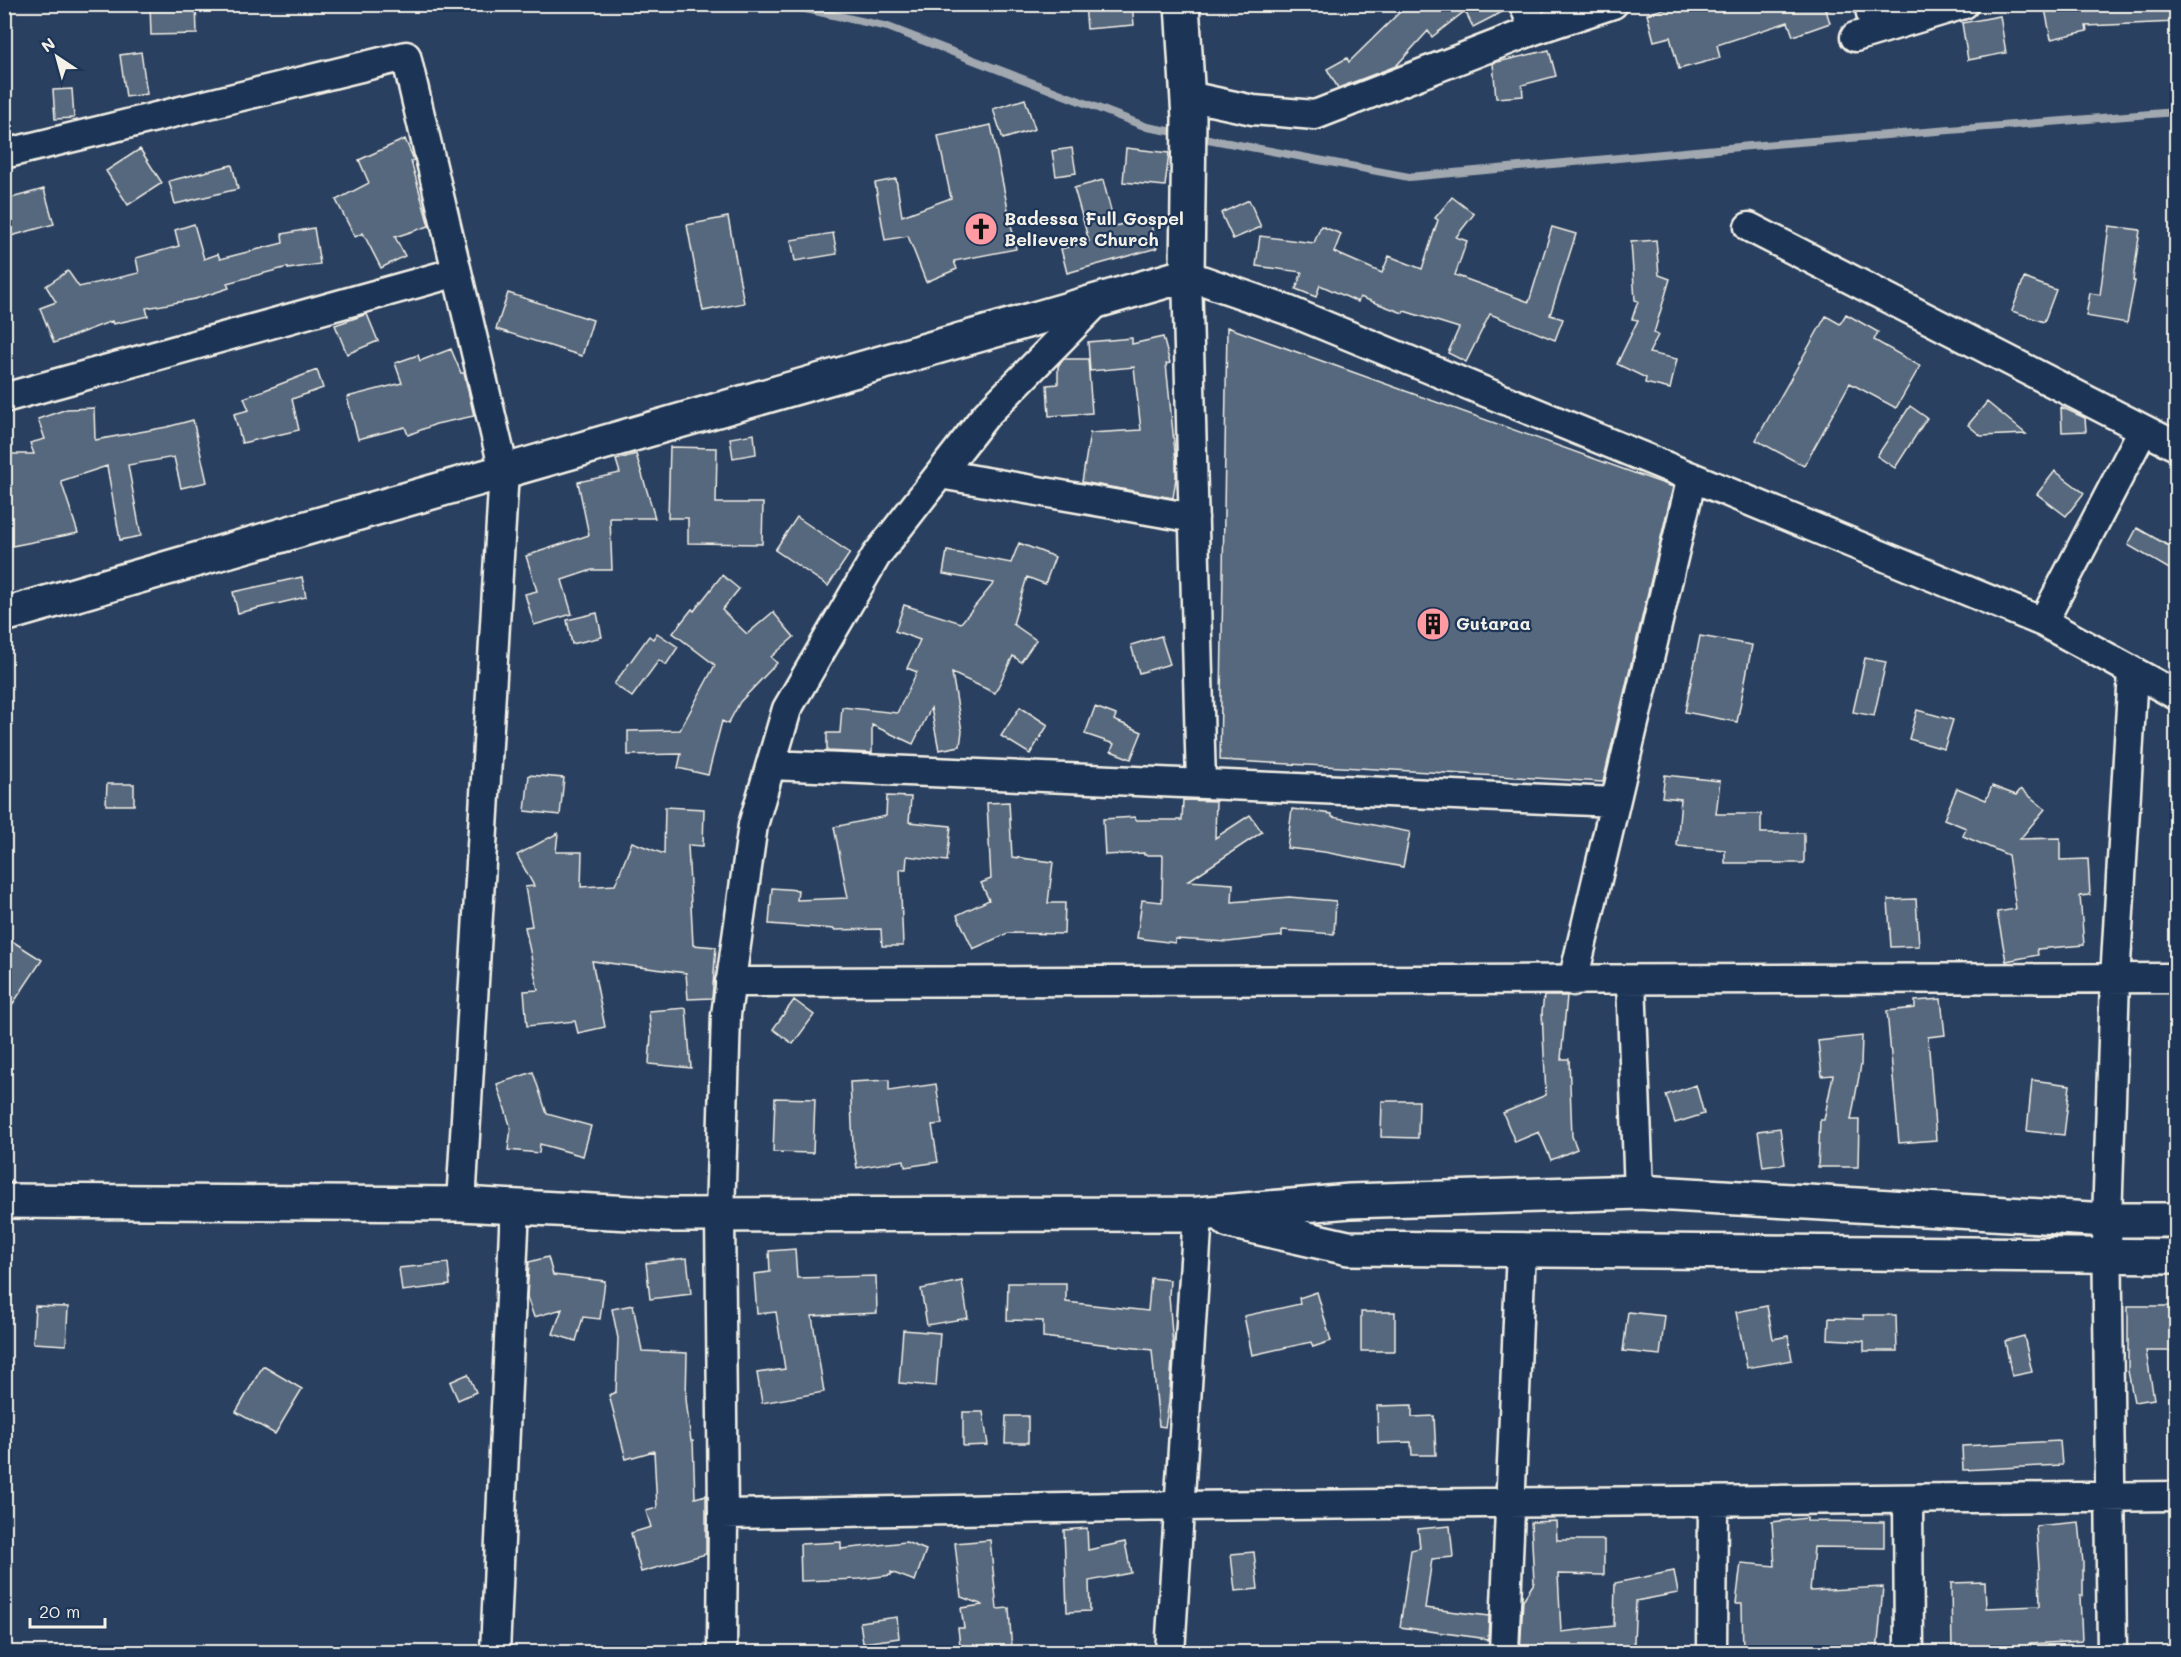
<svg xmlns="http://www.w3.org/2000/svg" width="2181" height="1657" viewBox="0 0 2181 1657" font-family="Mali,sans-serif">
<rect width="100%" height="100%" fill="#2a4060"/>
<filter id="ink" filterUnits="userSpaceOnUse"><feTurbulence type="fractalNoise" baseFrequency=".0167" numOctaves="2"/><feDisplacementMap in="SourceGraphic" scale="12" xChannelSelector="R" yChannelSelector="G"/><feConvolveMatrix kernelMatrix="1 2 1 2 8 2 1 2 1" color-interpolation-filters="sRGB"/></filter>
<g filter="url(#ink)">
<g fill="none" stroke-linecap="round" stroke-linejoin="round">
<!-- stream -->
<path stroke="#a1a8b0" stroke-width="8" d="M 783,4 L 888,27 L 1147,127 L 1180,133
M 1197,137 L 1409,177 L 1750,146 L 2176,112"/>
</g>
<!-- building -->
<path fill="#56677d" stroke="#f4f1e8" stroke-width="1.5" d="M 150,4 L 196,4 L 197,34 L 151,35 Z
M 1085,4 L 1132,4 L 1134,25 L 1087,29 Z
M 1408,4 L 1508,4 L 1508,9 L 1473,27 L 1465,11 L 1432,37 L 1428,31 L 1396,66 L 1338,88 L 1327,69 L 1347,58 L 1349,62 Z
M 1681,4 L 1829,4 L 1830,9 L 1826,10 L 1830,23 L 1793,36 L 1788,22 L 1717,45 L 1720,58 L 1679,69 L 1670,37 L 1654,41 L 1647,14 Z
M 2044,4 L 2176,4 L 2176,22 L 2086,26 L 2087,31 L 2051,39 Z
M 2000,16 L 2006,53 L 1968,60 L 1962,23 Z
M 1549,50 L 1556,76 L 1522,85 L 1523,96 L 1496,98 L 1493,63 Z
M 141,52 L 147,94 L 126,97 L 120,55 Z
M 72,89 L 74,118 L 55,119 L 53,90 Z
M 1025,99 L 1035,129 L 1003,139 L 993,109 Z
M 991,125 L 1016,249 L 954,261 L 957,269 L 926,282 L 908,236 L 885,240 L 875,183 L 896,179 L 902,216 L 951,198 L 938,136 Z
M 405,139 L 414,160 L 411,161 L 429,226 L 395,237 L 405,256 L 381,268 L 363,233 L 355,237 L 336,200 L 369,183 L 359,160 Z
M 1072,148 L 1076,173 L 1056,176 L 1052,151 Z
M 1126,148 L 1169,153 L 1165,186 L 1123,182 Z
M 140,149 L 162,183 L 128,205 L 106,171 Z
M 232,165 L 238,189 L 175,204 L 169,181 Z
M 1103,180 L 1115,226 L 1149,217 L 1157,248 L 1067,273 L 1061,249 L 1089,241 L 1074,188 Z
M 44,189 L 54,224 L 4,238 L 4,200 Z
M 1452,197 L 1474,214 L 1456,237 L 1467,241 L 1455,275 L 1529,302 L 1552,227 L 1576,234 L 1550,315 L 1563,319 L 1555,340 L 1490,314 L 1466,362 L 1448,353 L 1459,328 L 1404,311 L 1403,313 L 1360,297 L 1358,302 L 1320,285 L 1316,297 L 1296,289 L 1302,272 L 1256,266 L 1260,236 L 1314,243 L 1321,226 L 1341,234 L 1334,252 L 1382,273 L 1389,256 L 1422,269 L 1438,220 L 1435,218 Z
M 1249,200 L 1261,227 L 1233,239 L 1221,213 Z
M 728,217 L 744,303 L 703,311 L 687,225 Z
M 194,224 L 204,259 L 218,254 L 220,259 L 283,243 L 282,234 L 314,228 L 320,264 L 288,269 L 288,267 L 227,283 L 229,288 L 195,299 L 146,308 L 148,316 L 113,324 L 112,321 L 54,343 L 40,308 L 56,302 L 46,286 L 68,271 L 79,287 L 139,273 L 136,258 L 179,246 L 175,230 Z
M 2109,226 L 2140,230 L 2133,281 L 2135,281 L 2127,323 L 2086,316 L 2090,293 L 2100,295 Z
M 833,233 L 837,254 L 795,261 L 791,240 Z
M 1656,240 L 1659,275 L 1670,279 L 1654,333 L 1658,335 L 1649,353 L 1677,359 L 1670,389 L 1645,383 L 1646,378 L 1617,364 L 1638,320 L 1632,319 L 1638,301 L 1635,300 L 1631,242 Z
M 2024,278 L 2056,290 L 2044,322 L 2012,311 Z
M 508,293 L 593,320 L 582,356 L 496,329 Z
M 367,314 L 378,341 L 347,354 L 335,325 Z
M 1846,314 L 1878,332 L 1874,340 L 1920,366 L 1896,408 L 1850,383 L 1804,466 L 1756,440 L 1826,316 L 1840,324 Z
M 1227,327 L 1673,487 L 1603,782 L 1220,760 Z
M 1163,337 L 1170,363 L 1166,364 L 1176,462 L 1176,478 L 1173,498 L 1082,482 L 1090,433 L 1141,430 L 1134,367 L 1090,371 L 1088,342 L 1132,338 L 1132,344 Z
M 451,349 L 461,373 L 464,373 L 474,416 L 436,424 L 408,435 L 405,427 L 358,439 L 347,397 L 402,383 L 395,363 L 418,355 L 420,361 Z
M 1064,359 L 1088,359 L 1092,413 L 1049,416 L 1047,385 L 1058,384 L 1058,366 Z
M 317,370 L 323,388 L 292,399 L 299,430 L 242,443 L 234,414 L 249,410 L 244,398 Z
M 1987,402 L 2026,434 L 1981,436 L 1968,425 Z
M 1910,406 L 1927,418 L 1895,468 L 1877,456 Z
M 2061,407 L 2085,418 L 2086,431 L 2062,432 Z
M 94,408 L 95,440 L 167,427 L 193,420 L 207,482 L 181,488 L 174,457 L 128,465 L 141,536 L 120,540 L 107,466 L 61,481 L 78,533 L 7,547 L 7,544 L 4,544 L 4,454 L 34,454 L 30,443 L 45,439 L 38,419 L 67,409 Z
M 754,434 L 756,454 L 733,458 L 730,438 Z
M 670,447 L 717,448 L 716,503 L 763,503 L 762,544 L 688,543 L 688,518 L 668,518 Z
M 636,454 L 655,518 L 610,518 L 612,570 L 592,570 L 562,580 L 572,614 L 534,625 L 525,594 L 537,591 L 526,556 L 589,535 L 578,482 L 620,473 L 616,460 Z
M 2055,471 L 2084,493 L 2066,516 L 2037,494 Z
M 797,517 L 850,553 L 828,586 L 775,550 Z
M 2137,528 L 2176,550 L 2176,573 L 2128,545 Z
M 1019,543 L 1055,557 L 1045,584 L 1027,577 L 1013,624 L 1036,640 L 1021,662 L 1013,656 L 995,693 L 952,673 L 962,731 L 960,746 L 939,750 L 931,708 L 913,744 L 872,725 L 872,753 L 827,751 L 827,733 L 840,733 L 842,707 L 897,713 L 917,672 L 907,668 L 920,640 L 895,631 L 904,605 L 961,623 L 994,583 L 943,574 L 947,551 L 1011,563 Z
M 722,575 L 739,589 L 722,610 L 747,634 L 773,612 L 794,637 L 771,657 L 777,663 L 740,702 L 728,724 L 722,721 L 708,775 L 678,768 L 681,754 L 628,755 L 628,731 L 680,730 L 715,665 L 673,633 L 692,609 L 694,611 Z
M 302,577 L 306,597 L 238,613 L 233,592 Z
M 597,613 L 602,637 L 572,644 L 567,620 Z
M 657,633 L 678,647 L 666,665 L 659,660 L 632,697 L 614,684 L 649,636 L 653,639 Z
M 1161,636 L 1170,664 L 1139,673 L 1131,645 Z
M 1700,636 L 1752,645 L 1737,722 L 1685,712 Z
M 1865,658 L 1886,662 L 1874,716 L 1853,712 Z
M 1020,707 L 1048,725 L 1030,754 L 1001,736 Z
M 1095,707 L 1116,715 L 1114,720 L 1142,732 L 1131,759 L 1111,751 L 1114,744 L 1085,734 Z
M 1917,710 L 1953,720 L 1944,749 L 1909,739 Z
M 529,775 L 564,778 L 560,815 L 525,811 Z
M 1665,775 L 1720,781 L 1716,814 L 1761,814 L 1761,833 L 1804,833 L 1804,863 L 1725,863 L 1725,850 L 1677,846 L 1681,799 L 1662,797 Z
M 107,784 L 134,784 L 134,805 L 106,805 Z
M 1992,786 L 2016,795 L 2021,789 L 2045,809 L 2020,839 L 2060,838 L 2060,860 L 2088,859 L 2090,895 L 2080,896 L 2084,945 L 2037,949 L 2038,955 L 2006,961 L 1997,912 L 2016,909 L 2008,855 L 1963,836 L 1966,828 L 1944,819 L 1957,788 L 1986,800 Z
M 887,796 L 911,797 L 909,822 L 951,826 L 947,861 L 907,856 L 906,869 L 900,869 L 903,946 L 882,946 L 881,929 L 834,930 L 834,929 L 769,924 L 772,888 L 798,890 L 797,900 L 848,898 L 834,827 L 886,816 Z
M 1183,800 L 1216,801 L 1215,838 L 1250,815 L 1262,832 L 1188,881 L 1233,884 L 1232,902 L 1289,897 L 1336,901 L 1334,934 L 1282,930 L 1282,936 L 1228,942 L 1175,939 L 1175,943 L 1137,938 L 1142,900 L 1162,902 L 1163,855 L 1144,855 L 1144,853 L 1105,855 L 1103,819 L 1135,817 L 1135,820 L 1182,820 Z
M 1009,802 L 1012,857 L 1053,862 L 1048,903 L 1065,903 L 1064,934 L 1008,933 L 973,949 L 957,915 L 989,900 L 981,883 L 991,879 L 987,803 Z
M 665,807 L 704,809 L 703,846 L 688,845 L 693,945 L 716,947 L 712,998 L 688,999 L 686,973 L 592,961 L 605,1027 L 578,1033 L 575,1021 L 527,1026 L 524,991 L 538,990 L 525,927 L 532,926 L 525,887 L 534,886 L 517,855 L 558,833 L 556,852 L 582,852 L 581,887 L 615,885 L 632,842 L 664,854 Z
M 1292,809 L 1332,814 L 1332,817 L 1410,832 L 1403,867 L 1324,852 L 1287,848 Z
M 1916,899 L 1919,946 L 1891,947 L 1888,900 Z
M 4,936 L 42,960 L 4,1017 Z
M 1544,996 L 1567,996 L 1561,1059 L 1569,1059 L 1572,1136 L 1577,1149 L 1551,1160 L 1539,1132 L 1515,1142 L 1503,1113 L 1546,1095 L 1542,1012 Z
M 1941,999 L 1945,1035 L 1928,1037 L 1936,1140 L 1899,1143 L 1887,1011 L 1915,1008 L 1915,1001 Z
M 794,1000 L 814,1015 L 793,1044 L 773,1029 Z
M 686,1008 L 691,1068 L 649,1064 L 651,1035 L 649,1011 Z
M 1862,1036 L 1861,1065 L 1851,1120 L 1859,1120 L 1858,1167 L 1818,1167 L 1820,1120 L 1824,1120 L 1833,1075 L 1822,1076 L 1818,1041 Z
M 533,1072 L 547,1114 L 591,1126 L 583,1156 L 540,1144 L 539,1153 L 508,1150 L 511,1128 L 497,1084 Z
M 889,1080 L 889,1091 L 936,1084 L 942,1124 L 932,1125 L 938,1162 L 905,1167 L 904,1160 L 857,1168 L 853,1145 L 850,1082 Z
M 2032,1080 L 2070,1085 L 2064,1135 L 2027,1131 Z
M 1696,1085 L 1704,1114 L 1675,1123 L 1666,1095 Z
M 775,1098 L 815,1099 L 813,1153 L 773,1152 Z
M 1382,1101 L 1419,1101 L 1418,1138 L 1381,1137 Z
M 1780,1128 L 1785,1164 L 1763,1167 L 1758,1131 Z
M 795,1249 L 797,1278 L 876,1276 L 877,1313 L 812,1316 L 824,1392 L 762,1403 L 757,1373 L 785,1369 L 776,1312 L 757,1314 L 754,1274 L 770,1272 L 769,1251 Z
M 548,1257 L 553,1275 L 605,1281 L 600,1319 L 583,1317 L 576,1341 L 553,1334 L 562,1309 L 534,1317 L 527,1297 L 529,1262 Z
M 687,1258 L 691,1294 L 650,1299 L 646,1263 Z
M 448,1263 L 450,1285 L 402,1291 L 399,1268 Z
M 1151,1278 L 1170,1280 L 1169,1296 L 1173,1347 L 1169,1402 L 1165,1427 L 1159,1426 L 1152,1350 L 1043,1337 L 1043,1321 L 1007,1320 L 1008,1283 L 1066,1283 L 1066,1302 L 1148,1311 Z
M 962,1281 L 968,1318 L 927,1325 L 921,1289 Z
M 1317,1292 L 1331,1341 L 1313,1347 L 1311,1342 L 1252,1355 L 1244,1316 L 1300,1304 L 1299,1298 Z
M 633,1305 L 642,1351 L 687,1353 L 686,1399 L 691,1441 L 693,1441 L 695,1498 L 706,1495 L 706,1554 L 641,1572 L 631,1533 L 651,1527 L 646,1511 L 657,1508 L 654,1451 L 626,1459 L 609,1395 L 616,1392 L 618,1338 L 612,1309 Z
M 35,1306 L 68,1307 L 66,1345 L 33,1343 Z
M 1767,1306 L 1773,1339 L 1788,1336 L 1792,1360 L 1747,1368 L 1736,1312 Z
M 2128,1306 L 2176,1306 L 2176,1351 L 2146,1351 L 2154,1399 L 2134,1402 L 2128,1371 Z
M 1361,1312 L 1395,1312 L 1395,1351 L 1361,1351 Z
M 1628,1312 L 1665,1316 L 1660,1355 L 1623,1351 Z
M 1863,1315 L 1896,1315 L 1897,1351 L 1864,1351 L 1864,1341 L 1828,1339 L 1829,1318 L 1864,1319 Z
M 903,1330 L 940,1333 L 936,1386 L 899,1383 Z
M 2024,1336 L 2032,1372 L 2012,1376 L 2005,1341 Z
M 263,1366 L 302,1389 L 275,1434 L 236,1412 Z
M 468,1374 L 476,1392 L 458,1400 L 450,1382 Z
M 1412,1405 L 1412,1417 L 1434,1416 L 1436,1455 L 1412,1455 L 1411,1442 L 1378,1443 L 1377,1406 Z
M 963,1412 L 983,1412 L 988,1445 L 963,1446 Z
M 1006,1416 L 1028,1416 L 1028,1443 L 1005,1443 Z
M 2060,1441 L 2062,1465 L 1963,1470 L 1962,1446 Z
M 1807,1518 L 1807,1521 L 1884,1522 L 1884,1548 L 1814,1547 L 1810,1591 L 1883,1587 L 1877,1653 L 1743,1653 L 1742,1604 L 1736,1604 L 1741,1563 L 1775,1566 L 1772,1522 Z
M 1556,1521 L 1557,1540 L 1604,1540 L 1604,1575 L 1558,1574 L 1561,1632 L 1614,1626 L 1615,1583 L 1674,1571 L 1678,1593 L 1636,1601 L 1634,1641 L 1639,1653 L 1520,1653 L 1523,1600 L 1534,1583 L 1531,1522 Z
M 2079,1522 L 2083,1563 L 2083,1596 L 2080,1596 L 2082,1641 L 2030,1644 L 2031,1653 L 1952,1653 L 1951,1583 L 1985,1582 L 1986,1608 L 2040,1606 L 2039,1567 L 2036,1526 Z
M 1450,1526 L 1453,1557 L 1432,1559 L 1425,1608 L 1489,1616 L 1488,1641 L 1488,1639 L 1400,1627 L 1411,1550 L 1420,1548 L 1418,1529 Z
M 1087,1528 L 1088,1550 L 1125,1542 L 1131,1573 L 1089,1581 L 1090,1611 L 1067,1612 L 1064,1530 Z
M 990,1540 L 997,1609 L 1009,1608 L 1012,1653 L 961,1653 L 958,1628 L 964,1628 L 961,1608 L 983,1605 L 961,1597 L 955,1543 Z
M 841,1542 L 841,1549 L 906,1542 L 926,1550 L 915,1581 L 891,1572 L 891,1575 L 860,1579 L 801,1581 L 800,1544 Z
M 1254,1552 L 1258,1589 L 1235,1591 L 1231,1554 Z
M 897,1617 L 899,1638 L 863,1643 L 860,1622 Z"/>
<g fill="none" stroke-linecap="round" stroke-linejoin="round">
<defs>
<path id="street" d="M 1524,4 L 1534,30
M 1869,4 L 1875,31
M 1855,37 L 1964,4
M 1188,96 L 1253,110 L 1315,115 L 1534,30 L 1613,4
M 4,154 L 406,56 L 504,471 L 461,1204
M 1749,227 L 2176,446
M 4,398 L 457,272
M 940,474 L 1194,518
M 2043,622 L 2143,430
M 771,765 L 1615,802
M 1201,783 L 1187,275 L 1287,310 L 2043,622 L 2176,695
M 1573,981 L 1692,477
M 1631,981 L 1639,1192
M 730,982 L 2176,978
M 1908,1499 L 1909,1652
M 723,1514 L 1179,1506 L 2176,1496
M 495,1652 L 515,1207
M 722,1652 L 723,1514 L 720,1215 L 726,1015 L 753,825 L 787,709 L 876,556 L 985,416 L 1101,298
M 1170,1652 L 1198,1214
M 1504,1652 L 1521,1250
M 1712,1652 L 1713,1501
M 2112,1652 L 2107,1220 L 2115,980 L 2133,672"/>
<path id="secondary" d="M 4,615 L 1187,275 L 1189,118 L 1182,4
M 4,1201 L 461,1204 L 669,1215 L 1198,1214 L 1350,1201 L 1639,1192 L 2107,1220 L 2176,1220
M 1229,1221 L 1348,1248 L 2176,1256"/>
</defs>
<!-- street casing -->
<use href="#street" stroke="#f4f1e8" stroke-width="33"/>
<!-- secondary casing -->
<use href="#secondary" stroke="#f4f1e8" stroke-width="38"/>
<!-- street -->
<use href="#street" stroke="#1d3557" stroke-width="28"/>
<!-- secondary -->
<use href="#secondary" stroke="#1d3557" stroke-width="33"/>
</g>
</g>
<!-- icons -->
<defs>
<symbol id="church-disc" viewBox="-11 -11 22 22"><circle r="9.5" fill="#ff9aa2" stroke="#1d3557"/><path d="M-1.2-6h2.4v3.5h3.3v2.4h-3.3V6h-2.4V-.1h-3.3v-2.4h3.3Z" fill="#111"/></symbol>
<symbol id="building-disc" viewBox="-11 -11 22 22"><circle r="9.5" fill="#ff9aa2" stroke="#1d3557"/><path d="M-4-6H4V6H1V3H-1V6H-4ZM-2.5-4.3h1.7v1.8h-1.7ZM.8-4.3h1.7v1.8H.8ZM-2.5-1h1.7V.8h-1.7ZM.8-1h1.7V.8H.8Z" fill="#111"/></symbol>
</defs>
<g fill-rule="evenodd">
<use href="#church-disc" x="962" y="210" width="38" height="38"/>
<use href="#building-disc" x="1414" y="605" width="38" height="38"/>
</g>
<g text-anchor="middle" stroke-width="4.5" stroke-linejoin="round" paint-order="stroke">
<!-- poi labels -->
<g font-size="18" font-weight="bold" fill="#f4f1e8" stroke="#1d3557" text-anchor="start">
<text x="1004" y="225">Badessa Full Gospel<tspan x="1004" dy="21">Believers Church</tspan></text>
<text x="1456" y="630">Gutaraa</text>
</g>
</g>
<!-- margin -->
<rect width="2181" height="1657" fill="none" stroke="#1d3557" stroke-width="24"/>
<rect x="12" y="12" width="2157" height="1633" fill="none" stroke="#f4f1e8" stroke-width="2" filter="url(#ink)"/>
<!-- north arrow -->
<g transform="translate(57 57) rotate(324)" stroke="#1d3557" stroke-width="4.5" paint-order="stroke">
<path d="M0-4.5L10 22L0 15L-10 22Z" fill="#f4f1e8"/>
<text y="-9" font-size="16" font-weight="bold" text-anchor="middle" fill="#f4f1e8">N</text>
</g>
<!-- scale -->
<path d="M30 1618v9h75v-9" fill="none" stroke="#f4f1e8" stroke-width="3"/>
<text x="39" y="1618" font-size="18" fill="#f4f1e8" stroke="#1d3557" stroke-width="4.5" paint-order="stroke">20 m</text>
</svg>
